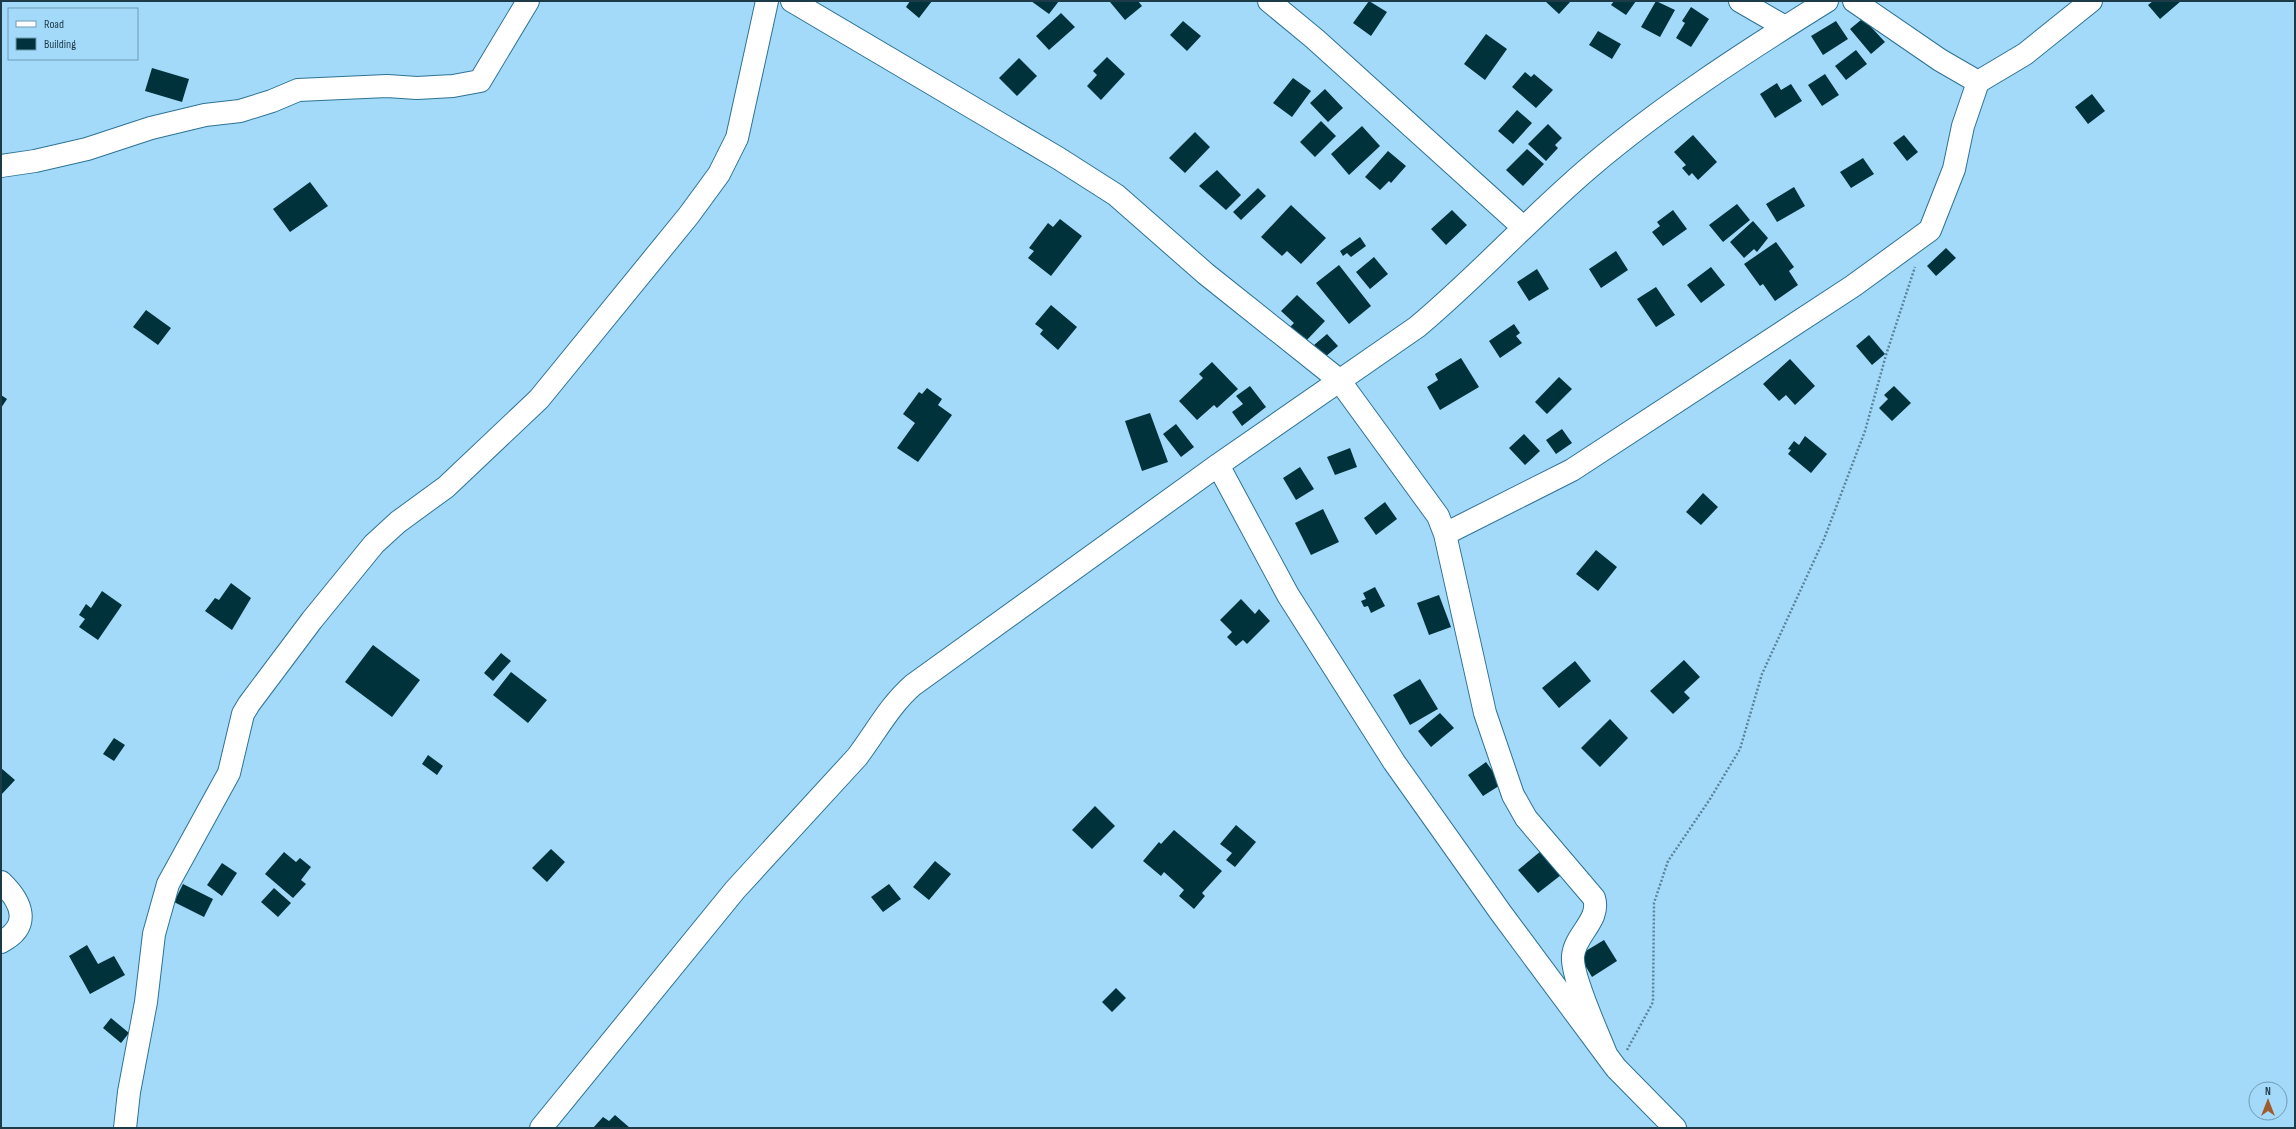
<svg xmlns="http://www.w3.org/2000/svg" width="2296" height="1129" viewBox="0 0 2296 1129" font-family="'Sofia Sans Condensed',sans-serif">
<rect width="100%" height="100%" fill="#a4daf9"/>
<!-- building -->
<path fill="#00323b" d="M 910,1 L 932,1 L 919,18 L 906,7 Z
M 1031,1 L 1059,1 L 1049,14 Z
M 1111,1 L 1138,1 L 1142,6 L 1125,20 L 1110,2 Z
M 1369,1 L 1387,12 L 1371,36 L 1353,23 Z
M 1545,1 L 1571,1 L 1559,14 Z
M 1614,1 L 1636,1 L 1626,15 L 1611,5 Z
M 1656,1 L 1675,10 L 1660,37 L 1641,27 Z
M 2153,1 L 2181,1 L 2160,19 L 2148,5 Z
M 1691,7 L 1709,19 L 1691,47 L 1676,38 L 1685,23 L 1682,21 Z
M 1061,13 L 1075,27 L 1049,50 L 1036,36 Z
M 1867,15 L 1874,24 L 1871,27 L 1885,42 L 1871,54 L 1850,29 Z
M 1183,21 L 1201,36 L 1187,51 L 1170,35 Z
M 1836,21 L 1848,39 L 1823,55 L 1811,36 Z
M 1598,31 L 1621,44 L 1612,59 L 1589,45 Z
M 1486,34 L 1507,49 L 1485,80 L 1464,64 Z
M 1856,50 L 1867,64 L 1846,80 L 1835,66 Z
M 1107,57 L 1125,74 L 1101,100 L 1087,86 L 1097,75 L 1093,71 Z
M 1019,58 L 1037,76 L 1017,96 L 999,78 Z
M 152,68 L 189,79 L 182,102 L 145,91 Z
M 1525,72 L 1531,77 L 1534,74 L 1553,90 L 1536,108 L 1512,87 Z
M 1825,74 L 1839,95 L 1822,106 L 1808,85 Z
M 1293,78 L 1311,91 L 1292,117 L 1273,103 Z
M 1777,83 L 1781,90 L 1791,84 L 1802,101 L 1775,118 L 1760,94 Z
M 1325,89 L 1343,108 L 1328,122 L 1310,103 Z
M 2092,94 L 2105,111 L 2088,124 L 2075,107 Z
M 1517,110 L 1532,123 L 1513,144 L 1498,131 Z
M 1321,121 L 1336,136 L 1315,157 L 1300,142 Z
M 1548,124 L 1562,138 L 1555,145 L 1558,148 L 1546,161 L 1528,144 Z
M 1362,126 L 1380,146 L 1349,175 L 1331,154 Z
M 1195,132 L 1210,147 L 1185,173 L 1169,158 Z
M 1693,135 L 1717,162 L 1698,180 L 1692,173 L 1689,176 L 1682,168 L 1686,165 L 1674,152 Z
M 1904,135 L 1918,152 L 1907,161 L 1893,143 Z
M 1527,149 L 1544,164 L 1523,186 L 1506,170 Z
M 1388,151 L 1406,166 L 1391,183 L 1389,181 L 1380,190 L 1365,177 Z
M 1863,158 L 1874,174 L 1851,188 L 1840,172 Z
M 1217,170 L 1241,195 L 1226,210 L 1199,186 Z
M 310,182 L 328,206 L 290,232 L 273,209 Z
M 1794,187 L 1805,206 L 1777,222 L 1766,204 Z
M 1258,188 L 1266,196 L 1241,220 L 1233,212 Z
M 1737,204 L 1750,220 L 1723,242 L 1709,225 Z
M 1291,205 L 1326,238 L 1301,264 L 1287,251 L 1282,256 L 1261,237 Z
M 1452,210 L 1467,225 L 1446,245 L 1431,229 Z
M 1673,210 L 1687,229 L 1663,246 L 1652,232 L 1660,226 L 1657,222 Z
M 1060,219 L 1082,236 L 1051,276 L 1028,258 L 1034,251 L 1029,248 L 1048,223 L 1053,227 Z
M 1753,221 L 1768,238 L 1757,252 L 1754,249 L 1744,258 L 1730,242 Z
M 1360,237 L 1366,246 L 1351,257 L 1347,253 L 1343,256 L 1340,251 Z
M 1776,242 L 1794,267 L 1789,271 L 1798,285 L 1775,301 L 1763,284 L 1760,286 L 1744,264 Z
M 1946,248 L 1956,258 L 1936,276 L 1927,266 Z
M 1616,251 L 1628,270 L 1601,288 L 1589,269 Z
M 1374,257 L 1388,274 L 1370,289 L 1356,272 Z
M 1339,265 L 1371,306 L 1349,324 L 1316,283 Z
M 1711,267 L 1725,285 L 1701,303 L 1687,285 Z
M 1537,269 L 1549,289 L 1529,301 L 1517,282 Z
M 1656,287 L 1675,315 L 1656,327 L 1637,299 Z
M 1297,295 L 1325,321 L 1305,342 L 1290,327 L 1294,323 L 1281,311 Z
M 1051,305 L 1077,327 L 1058,350 L 1040,334 L 1043,330 L 1035,324 Z
M 146,310 L 171,328 L 158,345 L 133,327 Z
M 1514,324 L 1520,333 L 1516,336 L 1522,343 L 1500,358 L 1489,341 Z
M 1327,334 L 1338,346 L 1318,363 L 1307,351 Z
M 1869,335 L 1885,354 L 1872,365 L 1856,346 Z
M 1461,358 L 1479,387 L 1440,410 L 1427,387 L 1438,380 L 1435,374 Z
M 1790,359 L 1815,386 L 1795,405 L 1786,395 L 1779,401 L 1763,384 Z
M 1212,362 L 1238,389 L 1217,408 L 1214,405 L 1197,420 L 1179,401 L 1203,378 L 1199,374 Z
M 1559,377 L 1572,389 L 1547,414 L 1535,402 Z
M 1250,386 L 1266,407 L 1242,426 L 1232,412 L 1243,404 L 1236,396 Z
M 1894,386 L 1911,403 L 1892,421 L 1879,408 L 1888,399 L 1884,395 Z
M 927,388 L 942,399 L 938,405 L 952,415 L 918,462 L 897,448 L 915,423 L 903,414 L 919,392 L 922,394 Z
M 1,395 L 7,399 L 1,408 Z
M 1150,413 L 1168,462 L 1142,471 L 1125,421 Z
M 1176,424 L 1194,447 L 1181,457 L 1163,434 Z
M 1562,429 L 1572,443 L 1556,454 L 1546,440 Z
M 1524,434 L 1540,451 L 1525,465 L 1509,448 Z
M 1805,436 L 1827,454 L 1811,473 L 1788,454 L 1791,450 L 1788,449 L 1794,441 L 1799,445 Z
M 1350,448 L 1357,467 L 1335,475 L 1327,457 Z
M 1300,467 L 1314,489 L 1296,500 L 1283,478 Z
M 1703,493 L 1718,507 L 1701,525 L 1686,512 Z
M 1385,502 L 1397,519 L 1376,535 L 1364,518 Z
M 1323,509 L 1339,542 L 1311,555 L 1295,523 Z
M 1596,550 L 1617,567 L 1598,591 L 1576,574 Z
M 231,583 L 251,598 L 232,630 L 205,611 L 215,598 L 219,600 Z
M 1375,587 L 1385,606 L 1371,613 L 1368,606 L 1364,607 L 1361,601 L 1366,599 L 1363,593 Z
M 102,591 L 122,605 L 98,640 L 79,627 L 85,619 L 79,615 L 86,604 L 91,608 Z
M 1439,595 L 1451,627 L 1429,635 L 1417,603 Z
M 1241,599 L 1255,614 L 1259,609 L 1270,621 L 1247,644 L 1243,640 L 1236,646 L 1227,637 L 1232,632 L 1220,620 Z
M 373,645 L 420,680 L 392,717 L 345,682 Z
M 501,653 L 511,661 L 493,681 L 484,673 Z
M 1684,660 L 1700,677 L 1684,692 L 1690,698 L 1673,714 L 1650,691 Z
M 1575,661 L 1591,681 L 1559,708 L 1542,688 Z
M 511,672 L 547,700 L 528,723 L 493,695 Z
M 1420,679 L 1438,709 L 1410,725 L 1393,695 Z
M 1440,713 L 1454,728 L 1431,747 L 1418,731 Z
M 1610,719 L 1628,738 L 1600,767 L 1581,748 Z
M 114,738 L 125,745 L 114,761 L 103,754 Z
M 428,755 L 443,766 L 437,775 L 422,764 Z
M 1486,762 L 1502,784 L 1483,796 L 1468,775 Z
M 1,768 L 15,780 L 1,795 Z
M 1095,806 L 1115,826 L 1092,849 L 1072,830 Z
M 1236,825 L 1256,842 L 1235,867 L 1226,860 L 1232,853 L 1220,844 Z
M 1174,830 L 1222,871 L 1202,893 L 1205,896 L 1194,909 L 1179,896 L 1184,890 L 1164,872 L 1161,876 L 1143,861 L 1159,842 L 1161,844 Z
M 551,849 L 565,862 L 547,882 L 532,868 Z
M 1541,851 L 1561,875 L 1538,893 L 1518,870 Z
M 284,852 L 296,862 L 300,858 L 311,867 L 301,880 L 306,884 L 293,898 L 265,874 Z
M 935,861 L 951,874 L 929,900 L 913,887 Z
M 222,863 L 237,873 L 222,896 L 207,885 Z
M 183,884 L 213,899 L 204,917 L 174,902 Z
M 889,884 L 901,899 L 883,912 L 871,897 Z
M 274,888 L 291,903 L 278,917 L 261,902 Z
M 1604,940 L 1617,961 L 1592,977 L 1579,955 Z
M 87,945 L 98,964 L 114,956 L 125,975 L 90,994 L 69,956 Z
M 1116,988 L 1126,998 L 1112,1012 L 1102,1002 Z
M 111,1018 L 129,1033 L 121,1043 L 103,1028 Z
M 615,1115 L 630,1128 L 593,1128 L 603,1117 L 609,1121 Z"/>
<g fill="none" stroke-linecap="round" stroke-linejoin="round">
<defs>
<path id="minor" d="M 792,1 L 1058,158 L 1116,195 L 1206,274 L 1339,380 L 1438,516 L 1445,534 L 1485,713 L 1513,795 L 1526,818 L 1594,898 C 1601,920 1575,934 1573,956 C 1571,976 1598,1033 1606,1054
M 1269,1 L 1315,39 L 1523,227
M 1740,1 L 1785,27
M 1978,82 L 2025,54 L 2091,1
M 1,166 L 35,161 L 87,149 L 151,128 L 205,115 L 240,111 L 272,101 L 298,90 L 387,86 L 417,88 L 453,86 L 480,81 L 528,1
M 1218,465 L 1288,595 L 1394,762 L 1501,913 L 1616,1068 L 1675,1128
M 1445,534 L 1572,470 L 1853,286 L 1930,230 L 1954,169 L 1963,126 L 1978,82 L 1940,60 L 1854,1
M 1,882 C 22,902 32,926 1,942
M 125,1128 L 129,1092 L 146,1002 L 154,934 L 168,884 L 229,773 L 243,714 L 249,704 L 312,620 L 374,544 L 398,522 L 446,487 L 539,399 L 689,215 L 719,174 L 737,138 L 767,1
M 541,1128 L 735,890 L 857,757 C 876,732 889,706 913,685 L 1218,465 L 1417,327 C 1477,277 1530,218 1590,167 C 1663,105 1745,52 1827,1"/>
</defs>
<!-- minor casing -->
<use href="#minor" stroke="#2d7395" stroke-width="24"/>
<!-- path -->
<path stroke="#5b849a" stroke-width="2.5" stroke-dasharray="2 2" stroke-linecap="butt" d="M 1627,1050 L 1653,1002 L 1654,903 L 1668,861 L 1710,799 L 1740,749 L 1762,674 L 1824,539 L 1865,431 L 1886,355 L 1915,267"/>
<!-- minor -->
<use href="#minor" stroke="#fff" stroke-width="22"/>
</g>
<!-- border -->
<rect width="2296" height="1129" fill="none" stroke="#1d3a49" stroke-width="4"/>
<!-- legend -->
<rect x="8" y="8" width="130" height="52" fill="#a4daf9" stroke="#6e9ab3"/>
<rect x="16" y="21" width="20" height="6" fill="#ffffff" stroke="#6e9ab3"/>
<text x="44" y="28" font-size="12" fill="#1d3a49">Road</text>
<rect x="16" y="38" width="20" height="12" fill="#00323b" stroke="#6e9ab3"/>
<text x="44" y="48" font-size="12" fill="#1d3a49">Building</text>
<!-- north arrow -->
<g transform="translate(2268 1101)"><circle r="19" fill="#a4daf9" stroke="#6e9ab3"/>
<path d="M0-3L7 15L0 10L-7 15Z" fill="#9f5b2c"/>
<text y="-6" font-size="11" font-weight="bold" text-anchor="middle" fill="#1d3a49">N</text>
</g>
</svg>
